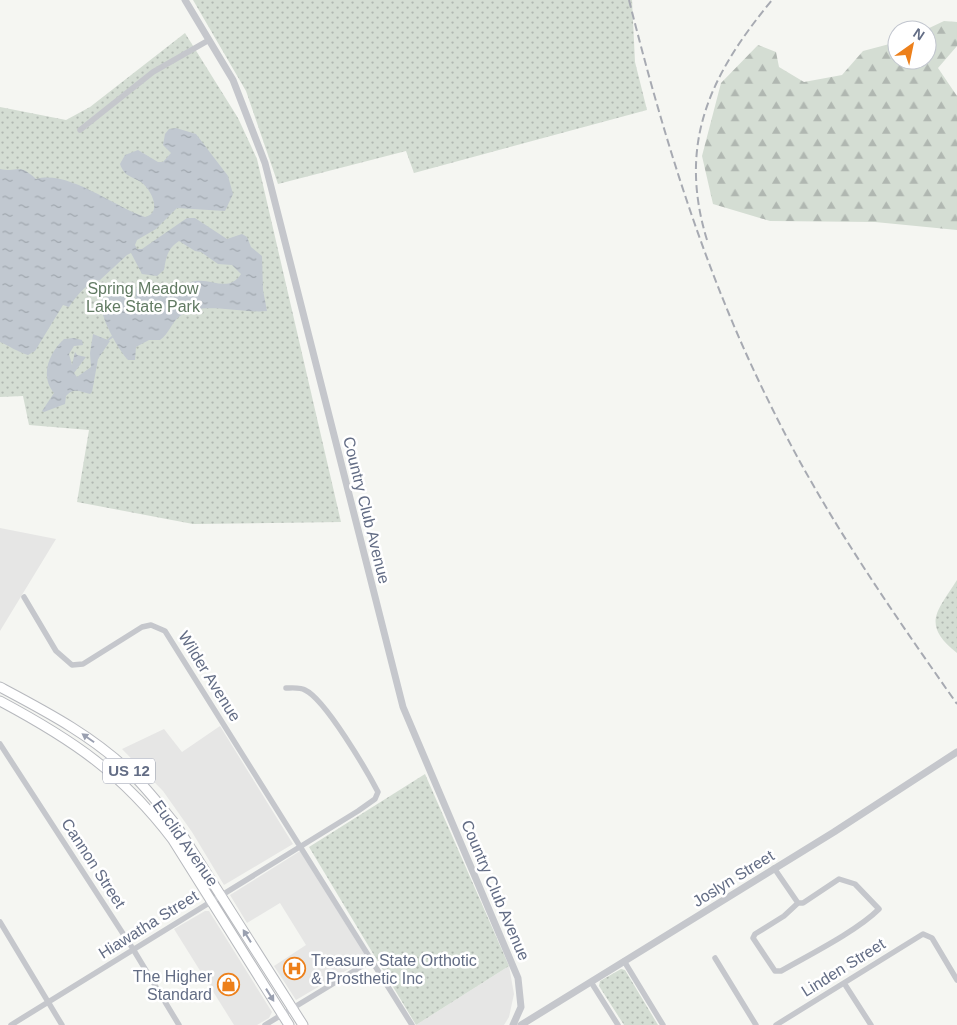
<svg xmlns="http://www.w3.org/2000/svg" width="957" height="1025" viewBox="0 0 957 1025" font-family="Arial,sans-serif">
<defs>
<pattern id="green-dots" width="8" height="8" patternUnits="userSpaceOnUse" patternTransform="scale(1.25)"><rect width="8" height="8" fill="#d4ddd3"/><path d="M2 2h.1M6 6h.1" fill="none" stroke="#b0b7b1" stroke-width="1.8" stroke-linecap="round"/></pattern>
<pattern id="forest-firs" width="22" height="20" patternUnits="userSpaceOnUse" patternTransform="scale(1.25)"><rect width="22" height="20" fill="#d4ddd3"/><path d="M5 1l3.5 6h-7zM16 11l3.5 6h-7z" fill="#b0b7b1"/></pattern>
<pattern id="water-ripples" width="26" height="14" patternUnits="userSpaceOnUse" patternTransform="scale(1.25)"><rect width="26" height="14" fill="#c1c8d0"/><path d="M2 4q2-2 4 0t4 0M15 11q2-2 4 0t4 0" fill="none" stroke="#a0a7ae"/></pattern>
</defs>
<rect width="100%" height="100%" fill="#f5f6f2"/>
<!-- built -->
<path fill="#e6e6e5" d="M 0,528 L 56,539 L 0,631 Z
M 220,726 L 293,844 L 224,885 L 192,832 L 163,791 L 122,749 L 164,729 L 182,752 Z
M 300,851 L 365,955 L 364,960 L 296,1000 L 274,966 L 306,945 L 280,903 L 247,923 L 230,895 Z
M 205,911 L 209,911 L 272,1012 L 269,1018 L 257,1025 L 234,1025 L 174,929 Z
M 509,966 L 514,994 L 509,1017 L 504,1025 L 416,1025 Z"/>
<!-- green -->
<path fill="url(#green-dots)" d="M 193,0 L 632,0 L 635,62 L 647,110 L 414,173 L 406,151 L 278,184 L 246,91 Z
M 185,33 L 238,118 L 257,159 L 341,522 L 193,524 L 77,502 L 89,430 L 29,425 L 23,396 L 0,397 L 0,107 L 66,120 L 90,107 Z
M 957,580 L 957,653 C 921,624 937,612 957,580 Z
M 425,774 L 509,966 L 416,1025 L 309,847 Z
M 621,969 L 625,970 L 658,1025 L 624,1025 L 599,986 L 600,981 Z"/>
<!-- forest -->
<path fill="url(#forest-firs)" d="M 944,21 L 957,22 L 957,46 L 938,68 L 957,96 L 957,230 L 875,222 L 770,221 L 713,204 L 702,156 L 721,83 L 758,45 L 776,52 L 779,67 L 804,82 L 842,75 L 863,51 L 897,42 L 897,60 L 927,60 L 927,30 L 925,30 Z"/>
<!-- water -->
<path fill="url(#water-ripples)" d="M 176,128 L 196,134 L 228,176 L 233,194 L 225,211 L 177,208 L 156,229 L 137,240 L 135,245 L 137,249 L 142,249 L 187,218 L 195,218 L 227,239 L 242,234 L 247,237 L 251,247 L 262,256 L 263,290 L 267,311 C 242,314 202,300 180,316 C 171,323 169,334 160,340 L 149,340 L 136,347 L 135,360 L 128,360 C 118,349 95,310 103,298 L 121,293 L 135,305 L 136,289 L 145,283 L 183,288 C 202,268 226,298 241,274 L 232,265 L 218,264 L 201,252 L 195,251 L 179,241 C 167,249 166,258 164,270 L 157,276 L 142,274 L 131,253 L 127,255 L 100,280 C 87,282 76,297 69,307 L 63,305 L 35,351 L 28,355 C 18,352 9,346 0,342 L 0,169 C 20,173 17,162 36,179 C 69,170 114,207 145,217 C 163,213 151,189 141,182 C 136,179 130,177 126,174 C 123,171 121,167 120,164 L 125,155 L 138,150 L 158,162 L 163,162 L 171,153 L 163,145 L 165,134 L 169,129 Z
M 93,334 L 110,341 L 98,359 L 92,392 L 90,394 C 81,392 74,387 66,396 L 65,404 L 44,412 L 42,411 L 54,393 C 39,375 50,352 64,339 L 74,338 L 82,340 L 83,345 L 74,346 L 69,354 L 72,365 L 75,352 L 77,355 L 86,357 L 74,373 L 77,377 L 91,367 L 90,353 Z"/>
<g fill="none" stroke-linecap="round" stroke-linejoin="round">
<!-- stream -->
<path stroke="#c1c8d0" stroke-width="2" d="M 108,340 L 112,337"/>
<defs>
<path id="trunk" d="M 0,687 C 47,712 95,737 133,775 C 149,791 162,808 176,825 L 303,1025
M 0,701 C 73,740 122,773 173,840 L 289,1025"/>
</defs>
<!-- trunk casing -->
<use href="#trunk" stroke="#b7b9be" stroke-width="11"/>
<!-- minor -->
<path stroke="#c5c7cc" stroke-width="5.5" d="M 80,130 L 153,72 L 209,40
M 24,597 L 56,651 L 72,665 L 83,664 L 142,627 L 151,625 L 165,631 L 412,1025
M 0,744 L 133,949 L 179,1025
M 774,868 L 798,903
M 839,879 L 855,884 L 879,909 C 857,931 809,955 781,971 L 775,971 L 753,938 L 755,934 L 784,916 L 798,903 L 803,903 Z
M 0,922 L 62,1025
M 715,958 L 756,1025
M 624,961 L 663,1025
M 591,982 L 618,1025
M 844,983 L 871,1025
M 11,1025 L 358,811 L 375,799 L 378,792 C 367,771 325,699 305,690 C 301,687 291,688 286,688
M 265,1025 L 372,960
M 776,1025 L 923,934 L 932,938 L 957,980"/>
<!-- tertiary -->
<path stroke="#c5c7cc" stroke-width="7" d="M 185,0 L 233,80 L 265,163 L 403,707 L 518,978 L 521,1007 L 513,1025
M 521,1025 L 834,832 L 957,752"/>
<!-- trunk -->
<use href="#trunk" stroke="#fff" stroke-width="9"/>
<!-- rail -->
<path stroke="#a7aab2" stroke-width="2" stroke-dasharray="8 4" stroke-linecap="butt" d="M 629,0 C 664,139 706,276 770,404 C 822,511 889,607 957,704
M 707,240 C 677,142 711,74 772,0"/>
</g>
<!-- one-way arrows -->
<defs><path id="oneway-solid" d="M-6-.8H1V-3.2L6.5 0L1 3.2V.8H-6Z" transform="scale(1.25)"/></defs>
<g fill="#9aa0b0">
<use href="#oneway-solid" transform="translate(88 738) rotate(-145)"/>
<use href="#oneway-solid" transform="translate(247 936) rotate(-122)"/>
<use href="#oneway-solid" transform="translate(270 995) rotate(58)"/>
</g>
<!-- icons -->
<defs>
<symbol id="hospital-ring" viewBox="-11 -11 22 22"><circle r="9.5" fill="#fff" stroke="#ed801b" stroke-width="1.5"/><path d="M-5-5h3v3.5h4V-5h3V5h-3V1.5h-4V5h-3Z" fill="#ed801b"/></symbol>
<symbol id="shop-ring" viewBox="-11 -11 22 22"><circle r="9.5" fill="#fff" stroke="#ed801b" stroke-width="1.5"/><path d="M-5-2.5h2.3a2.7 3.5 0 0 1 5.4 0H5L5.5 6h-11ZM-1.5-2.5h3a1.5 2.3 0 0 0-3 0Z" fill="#ed801b"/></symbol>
</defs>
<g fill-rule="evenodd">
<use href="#hospital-ring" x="282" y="956" width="25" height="25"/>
<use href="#shop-ring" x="216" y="972" width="25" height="25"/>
</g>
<g text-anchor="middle" stroke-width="5" stroke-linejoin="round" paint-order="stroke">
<!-- shield labels -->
<rect fill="#fff" stroke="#9299aa" stroke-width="1" x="103" y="758.5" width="52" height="25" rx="4"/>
<g font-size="15" font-weight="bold" fill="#636d85">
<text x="129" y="776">US 12</text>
</g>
<!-- park labels -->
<g font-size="16" fill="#627b63" stroke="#fff">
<text x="143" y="294">Spring Meadow<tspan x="143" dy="18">Lake State Park</tspan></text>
</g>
<!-- street labels -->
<g font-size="16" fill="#636d85" stroke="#fff">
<text transform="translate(367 510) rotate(76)" y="6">Country Club Avenue</text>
<text transform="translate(210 676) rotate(58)" y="6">Wilder Avenue</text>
<text transform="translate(186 843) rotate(55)" y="6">Euclid Avenue</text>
<text transform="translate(94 863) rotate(57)" y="6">Cannon Street</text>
<text transform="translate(733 878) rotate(-32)" y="6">Joslyn Street</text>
<text transform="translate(496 890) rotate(67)" y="6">Country Club Avenue</text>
<text transform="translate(148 924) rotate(-32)" y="6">Hiawatha Street</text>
<text transform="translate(843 967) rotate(-32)" y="6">Linden Street</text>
</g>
<!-- poi labels -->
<g font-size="16" fill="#636d85" stroke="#fff" text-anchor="start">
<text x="311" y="966">Treasure State Orthotic<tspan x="311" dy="18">&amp; Prosthetic Inc</tspan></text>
<text x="212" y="982" text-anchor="end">The Higher<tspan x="212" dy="18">Standard</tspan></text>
</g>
</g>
<!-- north arrow -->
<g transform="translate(912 45) rotate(33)"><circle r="24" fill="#ffffff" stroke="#c1c5ce"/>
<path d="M0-4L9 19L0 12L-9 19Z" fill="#ed801b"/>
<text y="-8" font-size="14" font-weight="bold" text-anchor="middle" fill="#636d85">N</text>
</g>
</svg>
